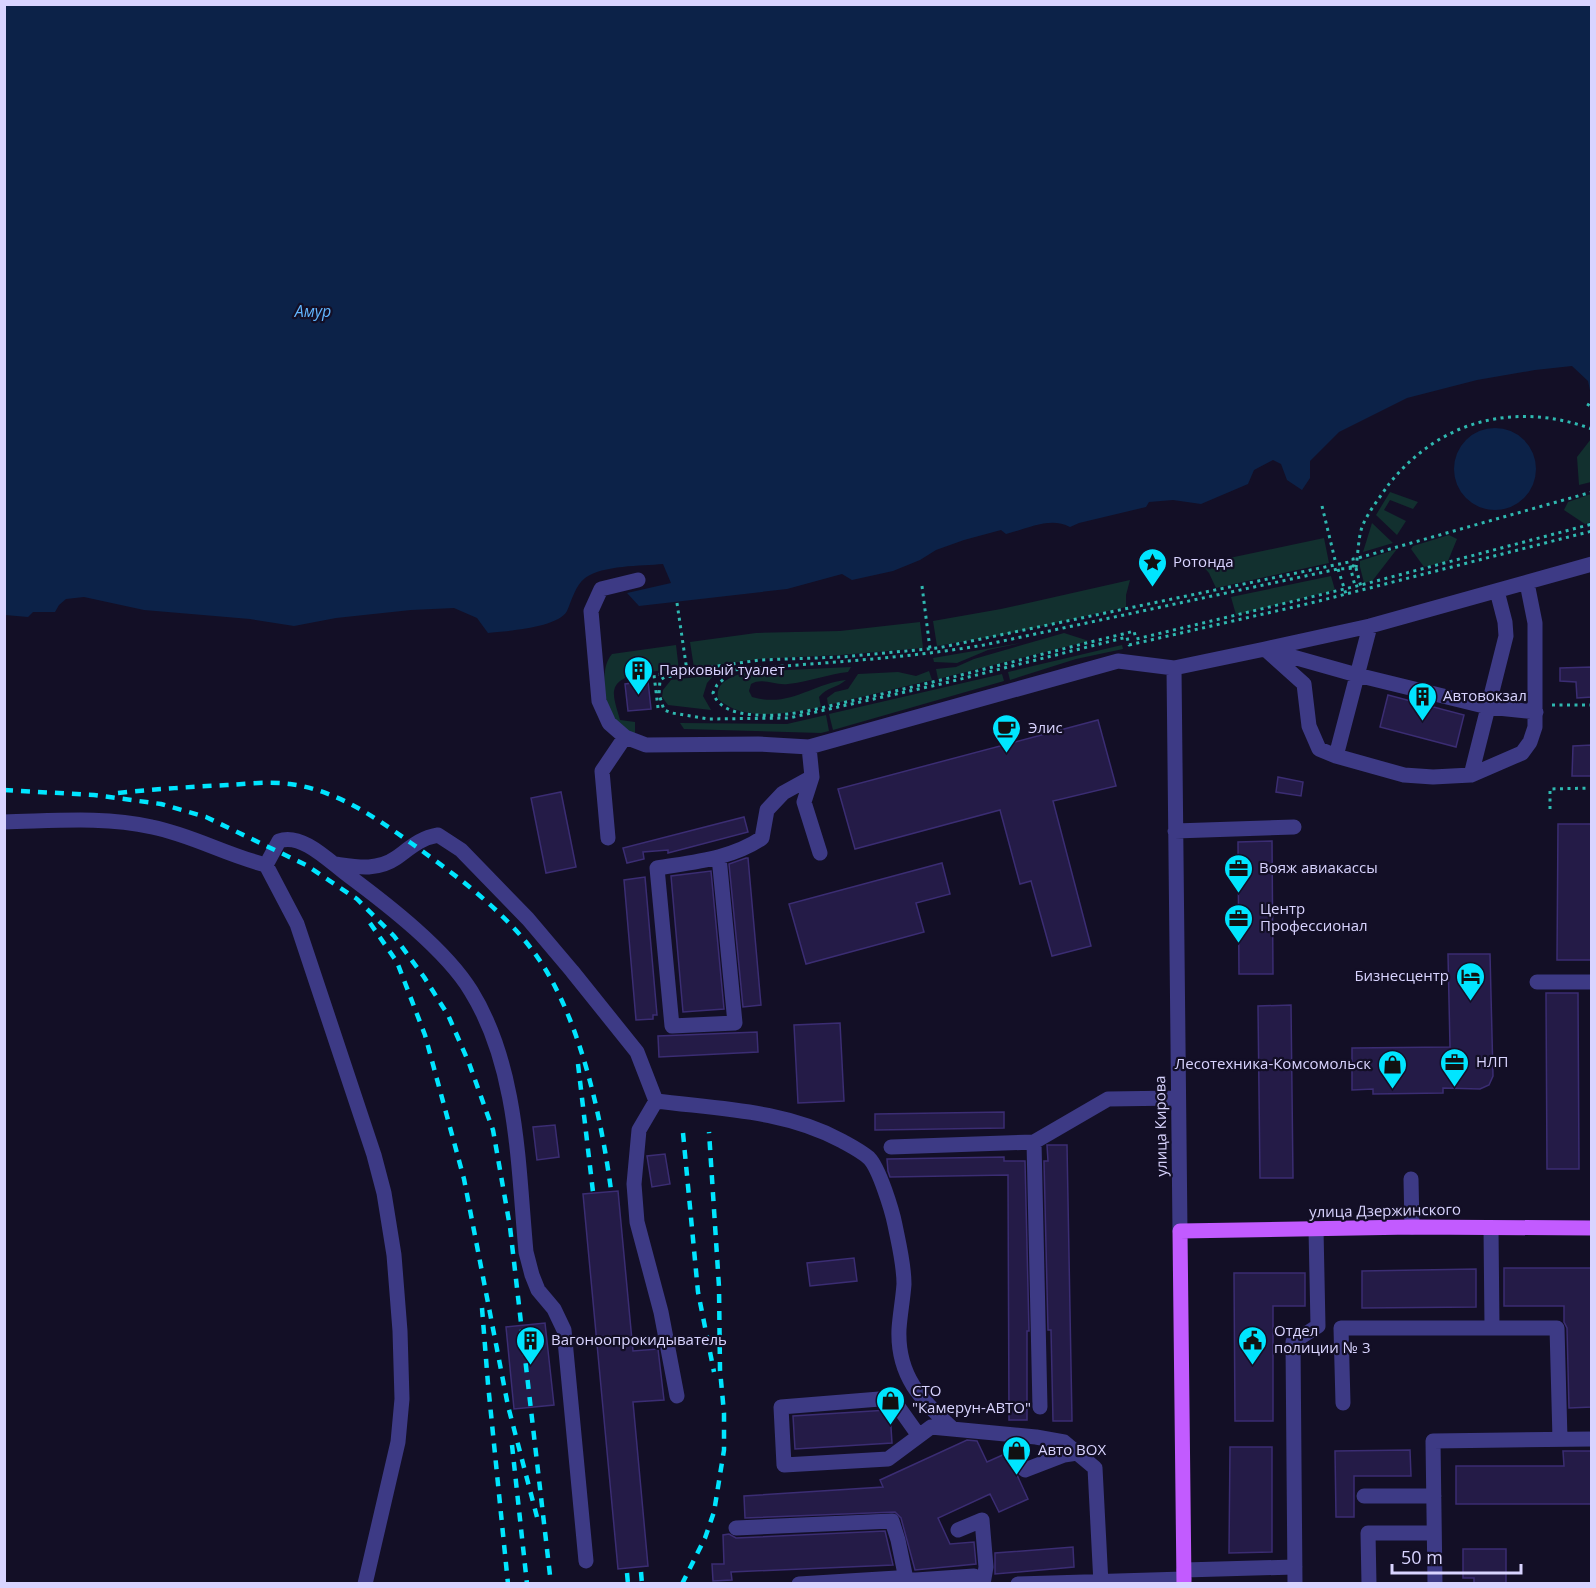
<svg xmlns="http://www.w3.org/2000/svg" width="1596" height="1588" viewBox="0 0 1596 1588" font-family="'Open Sans',sans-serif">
<rect width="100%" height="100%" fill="#130f26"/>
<!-- green -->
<path fill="#12302f" d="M 1591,439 L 1591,482 L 1579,485 L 1577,457 Z
M 1390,492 L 1418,502 L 1413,509 L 1390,500 L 1384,510 L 1406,521 L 1397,535 L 1376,515 Z
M 1591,494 L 1591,522 L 1585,524 L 1564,510 L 1568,502 Z
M 1372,523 L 1393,543 L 1363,552 Z
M 1449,535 L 1457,539 L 1448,561 L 1424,567 L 1411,549 L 1413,546 Z
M 1324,538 L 1329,563 L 1216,588 L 1209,573 L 1201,564 Z
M 1397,549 L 1373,580 L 1364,583 L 1360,567 L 1360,561 Z
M 1331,576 L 1335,590 L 1236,615 L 1231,597 Z
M 1130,580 L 1126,595 L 1126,607 L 1007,634 L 937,646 L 933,621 L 1001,609 Z
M 920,622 L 923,648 L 841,655 L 759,659 L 694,668 L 690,642 L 756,633 L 840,631 Z
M 1064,633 L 1089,641 L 938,679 L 936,669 L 956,667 L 974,659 Z
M 1021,643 L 988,650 L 957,663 L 934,662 L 933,658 Z
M 676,645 L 679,670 C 663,671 617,670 614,691 C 613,699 618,712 620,720 L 635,722 L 635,734 C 627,731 620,728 615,721 C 604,706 599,668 612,654 Z
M 1122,645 L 1123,649 L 1076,659 L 1010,680 L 1008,672 Z
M 851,667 L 848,672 C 828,674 809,682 788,684 C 775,686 763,677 751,684 L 749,691 L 752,697 C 790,708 811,684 846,680 C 837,688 827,687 819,697 L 821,707 C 789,713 745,723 718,699 C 715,681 733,676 747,672 Z
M 929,671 L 932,680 L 828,705 L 827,698 L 835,692 L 848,689 L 858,674 L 898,672 L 916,676 Z
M 1002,674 L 1004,681 L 833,730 L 829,714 Z
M 714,675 L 707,683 L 703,696 L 711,710 L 668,705 L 662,697 L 663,690 L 671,680 Z
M 826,715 L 829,731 L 821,733 L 684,729 L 680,723 L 787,724 Z"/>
<!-- water -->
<path fill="#0c2248" d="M 4,5 L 1591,5 L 1591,395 L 1588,381 L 1572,366 L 1535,370 L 1477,380 L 1407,398 L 1339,432 L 1310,461 L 1310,478 L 1302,490 L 1287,480 L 1281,464 L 1273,460 L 1254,470 L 1248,484 L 1201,504 L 1173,500 L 1149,502 L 1146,507 L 1079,523 L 1070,527 C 1050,516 1027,529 1006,534 L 1001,530 L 964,540 L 936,550 L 920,560 L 893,571 L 852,580 L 842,574 L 787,589 L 639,606 L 627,593 L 671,583 L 663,564 C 641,566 603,565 585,578 C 575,586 572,600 567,611 C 558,628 505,631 488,633 L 477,618 L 454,608 L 411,610 L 336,618 L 294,626 L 250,619 L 144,610 L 84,597 L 66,599 L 59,605 L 55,612 L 33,612 L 28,617 L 5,615 Z
M1454 469a41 41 0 1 1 82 0a41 41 0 1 1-82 0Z"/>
<!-- building -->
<path fill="#241b47" stroke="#3b2d73" stroke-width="1.5" d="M 1592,667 L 1592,697 L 1577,698 L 1576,682 L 1560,681 L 1560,668 Z
M 648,681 L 651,709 L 628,711 L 625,684 Z
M 1388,695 L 1464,715 L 1456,747 L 1380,727 Z
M 1098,720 L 1116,786 L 1053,801 L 1091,946 L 1052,956 L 1031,881 L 1020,884 L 1000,810 L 855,849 L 838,789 Z
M 1592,745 L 1592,776 L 1572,776 L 1573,746 Z
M 1278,777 L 1303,782 L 1301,796 L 1276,792 Z
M 561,792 L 576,867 L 546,873 L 531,798 Z
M 744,817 L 748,832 L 668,853 L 668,850 L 643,852 L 644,859 L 627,863 L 623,848 Z
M 1558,824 L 1592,824 L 1592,960 L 1557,960 Z
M 1272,841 L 1273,974 L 1239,974 L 1238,842 Z
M 746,858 L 748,858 L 761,1005 L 743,1007 L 729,864 Z
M 942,863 L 950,894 L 916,903 L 924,932 L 806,964 L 789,904 Z
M 711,871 L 724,1009 L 683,1012 L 671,876 Z
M 645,877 L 657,1015 L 653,1015 L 653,1019 L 636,1020 L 624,880 Z
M 1448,954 L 1490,954 L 1493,1076 L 1489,1085 L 1480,1089 L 1443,1088 L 1443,1093 L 1373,1094 L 1373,1089 L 1352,1090 L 1352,1048 L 1450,1047 Z
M 1546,993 L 1578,993 L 1579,1169 L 1547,1169 Z
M 1291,1005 L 1293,1178 L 1260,1178 L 1258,1006 Z
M 840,1023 L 844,1101 L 798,1103 L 794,1025 Z
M 757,1032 L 758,1052 L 659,1057 L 658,1036 Z
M 1004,1112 L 1004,1128 L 875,1130 L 875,1114 Z
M 555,1125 L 559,1157 L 537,1160 L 533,1127 Z
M 1047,1145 L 1067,1145 L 1072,1421 L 1053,1421 L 1051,1330 L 1048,1330 L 1044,1161 L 1048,1161 Z
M 665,1154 L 670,1184 L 652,1187 L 647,1156 Z
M 1004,1157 L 1004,1161 L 1025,1161 L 1029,1331 L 1027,1331 L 1027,1420 L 1009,1420 L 1008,1175 L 890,1177 L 888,1171 L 887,1159 Z
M 618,1191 L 633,1351 L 658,1349 L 664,1400 L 633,1402 L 648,1566 L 618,1569 L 583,1194 Z
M 854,1258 L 857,1281 L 810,1286 L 807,1263 Z
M 1504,1268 L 1592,1268 L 1592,1407 L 1569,1408 L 1567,1328 L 1564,1322 L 1564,1306 L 1504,1306 Z
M 1476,1269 L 1476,1307 L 1362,1308 L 1362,1271 Z
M 1234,1273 L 1305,1273 L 1305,1306 L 1273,1306 L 1273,1421 L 1235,1421 Z
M 545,1323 L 554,1405 L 514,1409 L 506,1327 Z
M 888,1410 L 890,1412 L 892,1443 L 795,1449 L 793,1416 Z
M 967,1440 L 977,1441 L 987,1462 L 1007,1453 L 1028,1499 L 999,1512 L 990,1494 L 938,1518 L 950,1544 L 974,1542 L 976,1564 L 915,1570 L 901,1518 L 895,1512 L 745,1518 L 744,1496 L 883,1487 L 880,1480 Z
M 1230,1447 L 1272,1447 L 1272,1552 L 1229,1553 Z
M 1410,1450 L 1411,1476 L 1354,1476 L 1354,1517 L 1336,1517 L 1335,1451 Z
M 1563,1451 L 1592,1451 L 1592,1504 L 1456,1504 L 1456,1466 L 1564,1466 Z
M 885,1531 L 893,1565 L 731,1572 L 732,1580 L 713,1581 L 712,1564 L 724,1564 L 723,1535 L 729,1534 L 736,1538 Z
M 1073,1547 L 1074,1567 L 995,1574 L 995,1553 Z
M 1463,1549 L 1506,1549 L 1506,1584 L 1474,1584 L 1474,1578 L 1463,1578 Z"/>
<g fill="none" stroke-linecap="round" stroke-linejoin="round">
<!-- path -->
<path stroke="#2fb8b0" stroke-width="3" stroke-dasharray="3 4.5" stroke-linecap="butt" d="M 1587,404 L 1592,407
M 1592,429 C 1515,401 1440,420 1389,484 C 1380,497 1368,512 1362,527 C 1358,539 1358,555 1356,568 L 1338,569 L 984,645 C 879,663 772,664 665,677 L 660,680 L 659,694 L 664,710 L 672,713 L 709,719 L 789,718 L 941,684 L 1127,637 L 1129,645 L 1311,603 L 1592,531
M 1322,506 L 1336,564
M 1352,567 L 1354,565 L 1353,559 L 1358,558 L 1592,492
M 1356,568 L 1361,587
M 1338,569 L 1346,594
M 922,586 L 930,649
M 677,603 L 687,671
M 725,666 L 726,677 L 717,685 L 713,693 C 719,711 743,715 760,715 C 795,717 830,705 864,698 C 951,679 1036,655 1123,634 L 1134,631 L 1136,639 L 1361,585 L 1592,524
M 1552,705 L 1592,705
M 658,708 L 654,675 L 760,660 L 842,657 L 938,648 L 1349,562 L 1355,586
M 1550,809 L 1550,789 L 1592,788"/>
<!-- minor -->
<path stroke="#3d3a85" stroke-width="15" d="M 638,580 L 601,589 L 591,611 L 599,701 L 609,723 L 625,737 L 646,745 L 758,744 L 809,747 L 1118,661 L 1174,668 L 1265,649 L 1370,626 L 1592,564
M 1265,649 L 1304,684 L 1309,726 L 1319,749 L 1336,756 L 1404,775 L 1433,777 L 1471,775 L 1522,753 L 1530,742 L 1535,727 L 1535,623 L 1527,583
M 1268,650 L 1357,675 L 1488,707 L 1536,712
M 1174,668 L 1180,1231
M 809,747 L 812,777 L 804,802 L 820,853
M 1336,756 L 1370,626
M 1471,775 L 1506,636 L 1505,622 L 1497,591
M 4,822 C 54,821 103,816 152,827 C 192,835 226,855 266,865 L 279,841 C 302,832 331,863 349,876 C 388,905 446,950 471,991 C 518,1067 518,1166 526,1252 L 532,1275 L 538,1290 L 554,1309 L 564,1330 L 586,1561
M 1175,831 L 1294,827
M 608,838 L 602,771 L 625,737
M 719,857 L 735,1023 L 672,1026 L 657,868 C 693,862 731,859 762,838 L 767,810 L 783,793 L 812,777
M 335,864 C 357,867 377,871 396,858 C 410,848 420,838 438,835 L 461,850 L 528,919 L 572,971 L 637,1052 L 656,1101 C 719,1109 785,1110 842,1141 C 851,1146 861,1151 869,1158 C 879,1168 892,1210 895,1225 C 899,1245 904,1264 904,1284 C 903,1299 900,1314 899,1329 C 897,1376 921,1400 953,1429
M 266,865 L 297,924 L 374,1155 L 384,1193 L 394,1255 L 400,1331 L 402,1399 L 398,1442 L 365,1584
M 1537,982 L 1592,982
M 656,1101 L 639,1130 L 634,1184 L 637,1222 L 661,1312 L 677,1396
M 891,1147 L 1034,1142
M 1411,1179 L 1412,1227
M 1491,1228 L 1492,1327
M 1343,1403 L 1341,1328 L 1557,1328 L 1560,1439
M 1040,1407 L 1034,1142 L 1108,1099 L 1178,1098
M 919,1436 L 892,1398 L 781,1407 L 784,1465 L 888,1459 L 931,1427 L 1036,1437 L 1064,1442 L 1095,1468 L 1101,1584
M 1025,1470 L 1064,1455 L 1077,1453
M 1364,1496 L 1434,1496
M 736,1528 L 892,1521 L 898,1540 L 906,1579
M 958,1530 L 982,1520 L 986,1567 L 983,1584
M 1184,1570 L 1295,1567
M 799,1584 L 897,1578 L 916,1580 L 974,1576 L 982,1584
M 1018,1584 L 1184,1579
M 1295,1584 L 1293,1342 L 1318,1326 L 1316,1229
M 1369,1584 L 1368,1533 L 1434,1533
M 1435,1584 L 1433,1441 L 1592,1439"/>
<!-- major -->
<path stroke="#c25bff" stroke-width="15" d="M 1184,1584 L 1180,1231 L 1412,1227 L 1592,1228"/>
<!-- rail -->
<path stroke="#00e5ff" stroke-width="4.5" stroke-dasharray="9 8" stroke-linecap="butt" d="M 4,790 L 94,795 L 161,804 L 206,817 L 306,865 L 357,899 L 394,936 L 424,977 L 448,1015 L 469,1063 L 493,1130 L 510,1227 L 551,1584
M 118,793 C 155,789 190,787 227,785 C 247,784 270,781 290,784 C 336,790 375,817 411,843 C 453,873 502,909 533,951 C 579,1012 601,1115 611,1190
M 370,923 L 397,962 L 425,1035 L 464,1179 L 508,1406 L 537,1517
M 578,1064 L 593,1192
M 683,1133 L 698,1292 L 714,1372
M 482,1308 L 488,1384 L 508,1584
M 512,1445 L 527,1584
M 641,1572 L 642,1584
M 627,1573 L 628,1584
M 682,1584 L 705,1538 L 714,1512 L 724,1450 L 724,1413 L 720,1370 L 719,1287 L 709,1132"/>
</g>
<!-- icons -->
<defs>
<symbol id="sight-pin" viewBox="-11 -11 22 30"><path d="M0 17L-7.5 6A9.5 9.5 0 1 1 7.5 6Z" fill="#00e5ff" stroke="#130f26"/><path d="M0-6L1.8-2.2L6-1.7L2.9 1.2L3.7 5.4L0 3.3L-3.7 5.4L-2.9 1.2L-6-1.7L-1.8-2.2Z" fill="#111"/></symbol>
<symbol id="building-pin" viewBox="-11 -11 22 30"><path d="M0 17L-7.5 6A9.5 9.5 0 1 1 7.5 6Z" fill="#00e5ff" stroke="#130f26"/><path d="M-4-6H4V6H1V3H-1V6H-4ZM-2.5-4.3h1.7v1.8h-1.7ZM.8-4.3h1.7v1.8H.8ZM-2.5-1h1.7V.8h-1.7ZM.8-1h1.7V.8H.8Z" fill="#111"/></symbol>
<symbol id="cafe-pin" viewBox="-11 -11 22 30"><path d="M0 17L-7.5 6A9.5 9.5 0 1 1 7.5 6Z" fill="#00e5ff" stroke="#130f26"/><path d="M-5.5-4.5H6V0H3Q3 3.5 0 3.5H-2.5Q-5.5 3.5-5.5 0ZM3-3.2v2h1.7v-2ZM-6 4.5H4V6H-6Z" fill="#111"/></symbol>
<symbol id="office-pin" viewBox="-11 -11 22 30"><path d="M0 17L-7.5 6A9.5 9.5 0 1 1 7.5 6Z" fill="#00e5ff" stroke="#130f26"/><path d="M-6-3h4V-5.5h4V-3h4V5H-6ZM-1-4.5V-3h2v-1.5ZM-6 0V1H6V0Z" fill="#111"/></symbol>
<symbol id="hotel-pin" viewBox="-11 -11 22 30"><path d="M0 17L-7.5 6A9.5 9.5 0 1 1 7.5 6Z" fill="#00e5ff" stroke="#130f26"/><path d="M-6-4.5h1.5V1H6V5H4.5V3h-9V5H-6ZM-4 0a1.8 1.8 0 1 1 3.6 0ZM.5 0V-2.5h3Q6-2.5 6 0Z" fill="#111"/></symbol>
<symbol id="shop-pin" viewBox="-11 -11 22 30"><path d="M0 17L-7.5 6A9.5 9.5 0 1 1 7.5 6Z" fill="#00e5ff" stroke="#130f26"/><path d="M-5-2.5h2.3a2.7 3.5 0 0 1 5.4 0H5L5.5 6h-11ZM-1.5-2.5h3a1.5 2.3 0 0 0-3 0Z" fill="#111"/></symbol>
<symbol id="civic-pin" viewBox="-11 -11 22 30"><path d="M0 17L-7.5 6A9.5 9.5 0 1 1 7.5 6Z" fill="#00e5ff" stroke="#130f26"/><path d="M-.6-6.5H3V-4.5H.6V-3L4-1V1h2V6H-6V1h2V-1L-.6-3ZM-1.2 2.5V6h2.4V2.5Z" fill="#111"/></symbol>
</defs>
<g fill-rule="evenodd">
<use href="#sight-pin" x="1136" y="546" width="33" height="45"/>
<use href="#building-pin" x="622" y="654" width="33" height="45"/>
<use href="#building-pin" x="1406" y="680" width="33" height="45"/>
<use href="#cafe-pin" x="990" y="712" width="33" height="45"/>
<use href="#office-pin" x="1222" y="852" width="33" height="45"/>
<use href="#office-pin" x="1222" y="902" width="33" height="45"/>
<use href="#hotel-pin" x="1454" y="960" width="33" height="45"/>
<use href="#office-pin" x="1438" y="1046" width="33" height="45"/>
<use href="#shop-pin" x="1376" y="1048" width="33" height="45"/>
<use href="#building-pin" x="514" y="1324" width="33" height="45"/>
<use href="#civic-pin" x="1236" y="1324" width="33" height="45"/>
<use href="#shop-pin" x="874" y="1384" width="33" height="45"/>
<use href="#shop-pin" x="1000" y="1434" width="33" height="45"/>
</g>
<g text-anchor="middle" stroke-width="4.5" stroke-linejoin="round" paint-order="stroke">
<!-- poi labels -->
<g font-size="15" fill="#d9d4ff" stroke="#130f26" text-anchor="start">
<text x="1173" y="567">Ротонда</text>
<text x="659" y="675">Парковый туалет</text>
<text x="1443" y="701">Автовокзал</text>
<text x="1028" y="733">Элис</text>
<text x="1259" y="873">Вояж авиакассы</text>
<text x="1260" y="914">Центр<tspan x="1260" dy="17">Профессионал</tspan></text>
<text x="1449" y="981" text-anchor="end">Бизнесцентр</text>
<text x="1476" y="1067">НЛП</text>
<text x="1371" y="1069" text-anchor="end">Лесотехника-Комсомольск</text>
<text x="1274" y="1336">Отдел<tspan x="1274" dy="17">полиции № 3</tspan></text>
<text x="551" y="1345">Вагоноопрокидыватель</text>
<text x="912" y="1396">СТО<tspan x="912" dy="17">"Камерун-АВТО"</tspan></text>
<text x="1038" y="1455">Авто BOX</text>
</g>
<!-- street labels -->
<g font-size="15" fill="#d9d4ff" stroke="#130f26">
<text transform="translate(1161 1126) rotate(-91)" y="5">улица Кирова</text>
<text transform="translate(1385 1211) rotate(-1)" y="5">улица Дзержинского</text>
</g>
<!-- water labels -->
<g font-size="16" font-style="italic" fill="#62b6ff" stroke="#130f26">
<text x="313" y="317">Амур</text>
</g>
</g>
<!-- border -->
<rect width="1596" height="1588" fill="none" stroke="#d9d4ff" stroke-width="12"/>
<!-- scale -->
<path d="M1392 1564v9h129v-9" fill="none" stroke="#d9d4ff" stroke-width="3"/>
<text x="1401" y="1564" font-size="18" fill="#d9d4ff" stroke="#130f26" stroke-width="4.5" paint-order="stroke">50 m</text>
</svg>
